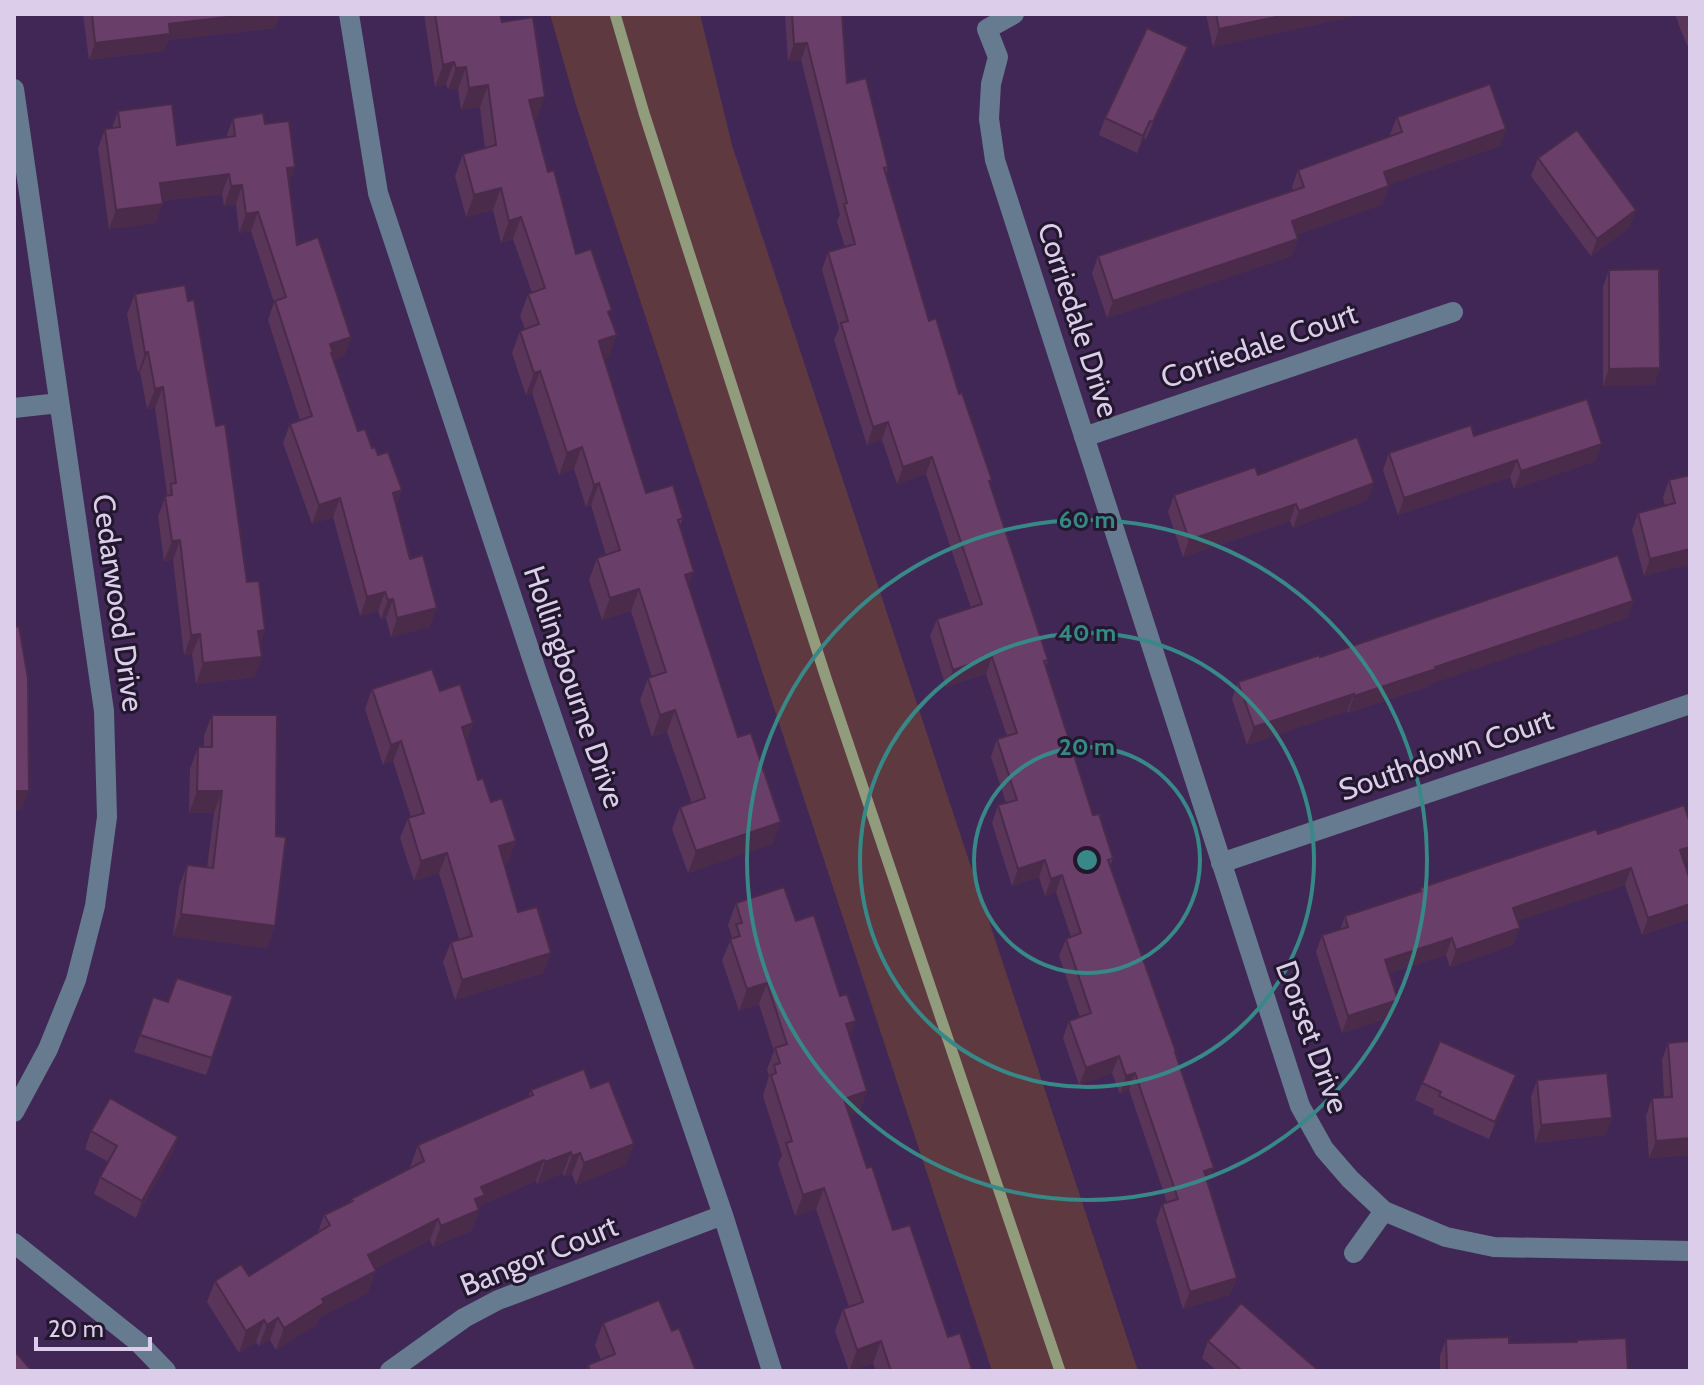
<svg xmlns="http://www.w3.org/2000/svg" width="1704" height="1385" viewBox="0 0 1704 1385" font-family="Cabin,sans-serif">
<rect width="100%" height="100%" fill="#402756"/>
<!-- green -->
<path fill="#5f3940" d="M 550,14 L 700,14 L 732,145 L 1138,1371 L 992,1371 L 576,105 Z"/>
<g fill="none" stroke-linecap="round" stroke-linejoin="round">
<!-- stream -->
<path stroke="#909c7c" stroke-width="11" d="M 615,14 L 644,113 L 826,678 L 1060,1371"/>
<!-- minor -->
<path stroke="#667b8f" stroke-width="20" d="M 349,14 L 378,193 L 540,682 L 723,1215 L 772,1371
M 1014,14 L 987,29 L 998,57 L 991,84 L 989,119 L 995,160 L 1300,1106 L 1324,1149 L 1350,1179 L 1384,1211 L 1446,1237 L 1494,1247 L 1690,1251
M 14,89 L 104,711 L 107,817 L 95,906 L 76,980 L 48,1049 L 14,1112
M 14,408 L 59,403
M 1084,437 L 1453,312
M 1221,863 L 1690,704
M 14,1243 L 138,1342 L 166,1371
M 1354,1253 L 1384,1211
M 390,1371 L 464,1318 L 498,1300 L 723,1215"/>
</g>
<!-- wall -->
<path fill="#5a355a" d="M 83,14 L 280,14 L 275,28 L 168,40 L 164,51 L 89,60 Z
M 424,14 L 500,14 L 502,22 L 537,119 L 534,120 L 548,172 L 576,254 L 610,317 L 609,357 L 604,359 L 646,493 L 683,518 L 680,526 L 689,587 L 773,844 L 688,873 L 672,829 L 680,807 L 692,803 L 667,732 L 652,737 L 640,700 L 648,678 L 652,677 L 631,611 L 602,620 L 589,580 L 597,558 L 606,555 L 591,505 L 586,507 L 574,469 L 559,475 L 532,393 L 526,395 L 512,353 L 520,331 L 525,329 L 520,316 L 528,294 L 532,293 L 513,239 L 501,243 L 493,210 L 466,217 L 455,176 L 463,154 L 485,148 L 480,107 L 461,110 L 458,89 L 448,90 L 446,84 L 435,87 Z
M 785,14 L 842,14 L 847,83 L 888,167 L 886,175 L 929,321 L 959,394 L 992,480 L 990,484 L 1048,660 L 1046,666 L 1093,815 L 1113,858 L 1110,866 L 1175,1054 L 1208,1184 L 1237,1278 L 1230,1295 L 1183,1309 L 1156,1221 L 1162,1204 L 1167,1202 L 1129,1090 L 1120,1094 L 1112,1073 L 1079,1085 L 1063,1038 L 1069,1021 L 1080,1017 L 1059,956 L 1066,939 L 1071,937 L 1056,892 L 1045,896 L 1039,877 L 1012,886 L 992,823 L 998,805 L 1006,803 L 991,757 L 997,739 L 1007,736 L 986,674 L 946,687 L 930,636 L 937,619 L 971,608 L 926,474 L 897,484 L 882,440 L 867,445 L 834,340 L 839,328 L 822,270 L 828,252 L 845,247 L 837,221 L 840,215 L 801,60 L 788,61 Z
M 1206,14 L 1364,14 L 1213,47 Z
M 1675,14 L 1690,14 L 1690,51 L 1681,31 Z
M 1188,47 L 1182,64 L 1146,139 L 1144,138 L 1137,153 L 1099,135 L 1105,118 Z
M 118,111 L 177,145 L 226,138 L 233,118 L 265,124 L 289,184 L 297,245 L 351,337 L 344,356 L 333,360 L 358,431 L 378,455 L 402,490 L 396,504 L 430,627 L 391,637 L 386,618 L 381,619 L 378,611 L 360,616 L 333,517 L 312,524 L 283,443 L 290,424 L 300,420 L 268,320 L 274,302 L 251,231 L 239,233 L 236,204 L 224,206 L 222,194 L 162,201 L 156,223 L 109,229 L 98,148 L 105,129 L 112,128 Z
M 1397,117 L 1506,129 L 1500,146 L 1388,185 L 1383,204 L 1297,235 L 1298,239 L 1292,256 L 1107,318 L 1092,273 L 1098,256 L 1293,190 L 1292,187 L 1298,170 L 1391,136 L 1390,134 Z
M 1538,158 L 1636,210 L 1629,228 L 1591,256 L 1531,176 Z
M 1609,270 L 1660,368 L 1654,385 L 1603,386 L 1603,287 Z
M 135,294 L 188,301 L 216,426 L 247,582 L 265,630 L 260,643 L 255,677 L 196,684 L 192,654 L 184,655 L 173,560 L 164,561 L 158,516 L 167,493 L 155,408 L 147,409 L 140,372 L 138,373 L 127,314 Z
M 1474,436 L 1596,461 L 1514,489 L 1510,477 L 1398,515 L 1383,470 L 1389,453 Z
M 1258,475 L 1368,500 L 1293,528 L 1290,521 L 1183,557 L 1168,512 L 1174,495 Z
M 1690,475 L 1690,564 L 1644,576 L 1632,530 L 1638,513 L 1665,506 L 1663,497 L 1669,480 Z
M 1633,601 L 1627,618 L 1430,684 L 1430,686 L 1348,713 L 1347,711 L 1247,745 L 1232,699 L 1238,682 L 1320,657 Z
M 372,689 L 440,691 L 473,723 L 466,742 L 478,780 L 516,841 L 508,861 L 504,863 L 518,912 L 551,953 L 543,973 L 455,1000 L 443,962 L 451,942 L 459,939 L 439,873 L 414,881 L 400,838 L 408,818 L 411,817 L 393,761 L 383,765 L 365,709 Z
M 212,715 L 275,926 L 267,948 L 173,936 L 179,887 L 187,865 L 207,868 L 214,813 L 189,813 L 190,769 L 198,747 L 204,747 L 204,736 Z
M 1598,834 L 1685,863 L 1690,880 L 1690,919 L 1642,935 L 1625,885 L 1517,921 L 1520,928 L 1513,945 L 1450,967 L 1446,955 L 1389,973 L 1392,1017 L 1342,1033 L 1316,952 L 1322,935 L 1340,930 L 1345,916 L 1419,892 L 1420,888 Z
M 736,903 L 796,921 L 850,1037 L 867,1091 L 859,1113 L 849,1116 L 867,1168 L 893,1230 L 948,1337 L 972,1369 L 971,1371 L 876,1371 L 873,1363 L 849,1371 L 835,1331 L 843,1309 L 849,1307 L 816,1209 L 795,1216 L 778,1164 L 782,1155 L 763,1096 L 769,1076 L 767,1069 L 774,1051 L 759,1004 L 739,1011 L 722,960 L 732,937 L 728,925 Z
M 153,997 L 212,1058 L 206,1075 L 134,1052 Z
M 1668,1043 L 1690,1155 L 1649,1158 L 1646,1116 L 1652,1098 L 1664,1098 L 1662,1060 Z
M 1537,1080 L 1612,1118 L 1606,1135 L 1535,1143 L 1531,1097 Z
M 1422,1083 L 1510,1092 L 1489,1139 L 1433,1114 L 1434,1109 L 1415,1100 Z
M 591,1088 L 626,1165 L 576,1185 L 572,1174 L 564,1177 L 563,1173 L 537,1184 L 536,1181 L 481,1205 L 471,1231 L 433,1247 L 430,1240 L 375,1269 L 368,1293 L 319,1318 L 316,1325 L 276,1350 L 270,1340 L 259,1346 L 256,1342 L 239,1353 L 207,1302 L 215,1281 L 249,1276 L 318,1232 L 324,1215 L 350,1202 L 351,1199 L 410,1168 L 410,1167 L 418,1145 L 528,1097 L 531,1090 Z
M 91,1131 L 178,1137 L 172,1154 L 136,1218 L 94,1194 L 100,1177 L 109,1162 L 85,1149 Z
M 603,1323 L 672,1331 L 696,1371 L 586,1371 L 588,1365 L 601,1360 L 595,1345 Z
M 1446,1339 L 1509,1343 L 1577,1342 L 1628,1371 L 1440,1371 L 1440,1356 Z
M 1208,1341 L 1318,1371 L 1217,1371 L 1202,1358 Z"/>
<!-- shaded-wall -->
<path fill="#4a2b4a" d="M 253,14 L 280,14 L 275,28 L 168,40 L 164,51 L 89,60 L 95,43 L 169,24 Z
M 1290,14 L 1364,14 L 1213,47 L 1219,29 Z
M 807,43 L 801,60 L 788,61 L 794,44 Z
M 1188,47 L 1182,64 L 1146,139 L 1153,122 Z
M 454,62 L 446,84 L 435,87 L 443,65 Z
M 466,67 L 458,89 L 448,90 L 456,68 Z
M 488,85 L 480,107 L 461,110 L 469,88 Z
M 545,97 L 537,119 L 521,122 L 529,100 Z
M 1150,121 L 1144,138 L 1137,153 L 1143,136 Z
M 1506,129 L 1500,146 L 1377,189 L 1384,172 Z
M 295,167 L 288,186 L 287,168 Z
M 229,174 L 222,194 L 153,202 L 160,183 Z
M 242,185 L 236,204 L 224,206 L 231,186 Z
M 1389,186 L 1383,204 L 1286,239 L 1292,221 Z
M 501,188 L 493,210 L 466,217 L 474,195 Z
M 163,204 L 156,223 L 109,229 L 116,210 Z
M 1636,210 L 1629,228 L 1591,256 L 1597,239 Z
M 258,212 L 251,231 L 239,233 L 246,214 Z
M 521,217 L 513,239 L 501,243 L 509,221 Z
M 1298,239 L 1292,256 L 1107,318 L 1113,301 Z
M 617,335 L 609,357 L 591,363 L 599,341 Z
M 351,337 L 344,356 L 330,361 L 330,344 Z
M 148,352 L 140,372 L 138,373 L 145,353 Z
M 1660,368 L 1654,385 L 1603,386 L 1609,369 Z
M 540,371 L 532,393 L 526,395 L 534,373 Z
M 163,387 L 155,408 L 147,409 L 155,389 Z
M 888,422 L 882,440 L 867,445 L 873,427 Z
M 1602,444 L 1596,461 L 1514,489 L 1521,471 Z
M 582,447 L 574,469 L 559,475 L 567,453 Z
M 932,457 L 926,474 L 897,484 L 903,467 Z
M 1517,460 L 1510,477 L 1398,515 L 1404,498 Z
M 599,483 L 591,505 L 586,507 L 594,485 Z
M 1374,483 L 1368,500 L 1293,528 L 1299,511 Z
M 402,490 L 395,509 L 393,493 Z
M 340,498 L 333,517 L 312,524 L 319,505 Z
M 1296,504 L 1290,521 L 1183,557 L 1189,540 Z
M 180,540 L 173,560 L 164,561 L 172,541 Z
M 1690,549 L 1690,564 L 1644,576 L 1650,559 Z
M 694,572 L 686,594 L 685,575 Z
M 639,589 L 631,611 L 602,620 L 610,598 Z
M 385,592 L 378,611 L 360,616 L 367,597 Z
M 393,599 L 386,618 L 381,619 L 388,600 Z
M 1633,601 L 1627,618 L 1430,684 L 1430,686 L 1348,713 L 1354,696 L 1435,667 Z
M 437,608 L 430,627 L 391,637 L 397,618 Z
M 265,630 L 257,650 L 258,631 Z
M 200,634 L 192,654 L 184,655 L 191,635 Z
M 262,657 L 255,677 L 196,684 L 203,663 Z
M 992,657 L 986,674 L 946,687 L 953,670 Z
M 1354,694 L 1347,711 L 1247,745 L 1254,727 Z
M 675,710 L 667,732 L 652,737 L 660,715 Z
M 473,723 L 465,744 L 462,727 Z
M 401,741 L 393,761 L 383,765 L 391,745 Z
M 15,791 L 29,791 L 22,810 L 14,810 L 14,795 Z
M 197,791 L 222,791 L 214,813 L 189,813 Z
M 781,822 L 773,844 L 688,873 L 696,851 Z
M 516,841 L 508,861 L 491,866 L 499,846 Z
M 1690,847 L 1690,862 L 1674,867 L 1680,850 Z
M 447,853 L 439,873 L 414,881 L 421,861 Z
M 1045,860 L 1039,877 L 1012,886 L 1018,869 Z
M 1631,868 L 1625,885 L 1506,925 L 1513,908 Z
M 1062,875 L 1056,892 L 1045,896 L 1051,879 Z
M 1690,904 L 1690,919 L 1642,935 L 1648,918 Z
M 181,914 L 275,926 L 267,948 L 173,936 Z
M 1520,928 L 1513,945 L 1450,967 L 1456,950 Z
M 1452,938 L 1446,955 L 1379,977 L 1385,960 Z
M 551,953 L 543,973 L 455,1000 L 462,980 Z
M 767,983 L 759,1004 L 739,1011 L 747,989 Z
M 1398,1000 L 1392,1017 L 1342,1033 L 1348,1016 Z
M 856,1021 L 848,1043 L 846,1024 Z
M 1119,1056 L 1112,1073 L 1079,1085 L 1086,1068 Z
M 1135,1073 L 1129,1090 L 1120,1094 L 1126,1076 Z
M 1516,1075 L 1510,1092 L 1489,1139 L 1495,1122 Z
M 867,1091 L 859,1113 L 836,1120 L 844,1099 Z
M 1612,1118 L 1606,1135 L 1535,1143 L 1541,1125 Z
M 178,1137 L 172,1154 L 136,1218 L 142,1201 Z
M 1690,1138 L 1690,1155 L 1649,1158 L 1656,1141 Z
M 634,1144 L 626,1165 L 576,1185 L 584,1163 Z
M 571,1152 L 563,1173 L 537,1184 L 545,1162 Z
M 580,1153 L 572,1174 L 564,1177 L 572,1156 Z
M 544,1160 L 536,1181 L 481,1205 L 471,1231 L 433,1247 L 441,1226 L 481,1187 Z
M 1214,1168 L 1208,1185 L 1204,1171 Z
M 824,1188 L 816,1209 L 795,1216 L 803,1195 Z
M 438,1219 L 430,1240 L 360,1277 L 368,1255 Z
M 376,1271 L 368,1293 L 319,1318 L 316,1325 L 276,1350 L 284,1328 L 322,1299 Z
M 1237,1278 L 1230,1295 L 1183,1309 L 1190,1292 Z
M 278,1318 L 270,1340 L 259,1346 L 267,1325 Z
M 264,1320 L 256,1342 L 239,1353 L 246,1331 Z
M 881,1341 L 873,1363 L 849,1371 L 857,1350 Z"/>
<!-- building -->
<path fill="#693e69" stroke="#4a2b4a" stroke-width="2" d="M 92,14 L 253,14 L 169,24 L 170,34 L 95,43 Z
M 435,14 L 500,14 L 502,22 L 533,17 L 545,97 L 529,100 L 548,172 L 554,170 L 576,254 L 591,249 L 612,310 L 608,312 L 617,335 L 599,341 L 601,349 L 646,493 L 673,485 L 683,518 L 678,520 L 694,572 L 685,575 L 738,737 L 751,733 L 781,822 L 696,851 L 680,807 L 705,798 L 675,710 L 660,715 L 648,678 L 666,672 L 639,589 L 610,598 L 597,558 L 620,550 L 599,483 L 594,485 L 582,447 L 567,453 L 540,371 L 534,373 L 520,331 L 539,324 L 528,294 L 545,288 L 521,217 L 509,221 L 501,188 L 474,195 L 463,154 L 496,145 L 488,85 L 469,88 L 466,67 L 456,68 L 454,62 L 443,65 Z
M 792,14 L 842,14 L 847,83 L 866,78 L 888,167 L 884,168 L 929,321 L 936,318 L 959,394 L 962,393 L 992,480 L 989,481 L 1048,660 L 1044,661 L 1093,815 L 1099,814 L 1113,858 L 1108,860 L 1176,1052 L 1175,1052 L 1214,1168 L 1204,1171 L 1237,1278 L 1190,1292 L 1162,1204 L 1178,1199 L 1135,1073 L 1126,1076 L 1119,1056 L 1086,1068 L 1069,1021 L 1091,1013 L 1066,939 L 1081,933 L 1062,875 L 1051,879 L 1045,860 L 1018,869 L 998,805 L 1017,800 L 997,739 L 1017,733 L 992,657 L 953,670 L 937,619 L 982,604 L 932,457 L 903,467 L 888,422 L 873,427 L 841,323 L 848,321 L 828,252 L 855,244 L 844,204 L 847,203 L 807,43 L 794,44 Z
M 1216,14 L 1290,14 L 1219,29 Z
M 1147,28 L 1188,47 L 1153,122 L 1150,121 L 1143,136 L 1105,118 Z
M 1490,84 L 1506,129 L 1384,172 L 1389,186 L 1292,221 L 1298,239 L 1113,301 L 1098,256 L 1304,187 L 1298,170 L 1402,132 L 1397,117 Z
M 172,104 L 177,145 L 235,136 L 233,118 L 263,113 L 265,124 L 289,121 L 295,167 L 287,168 L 297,245 L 318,237 L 351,337 L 330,344 L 333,352 L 331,353 L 358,431 L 365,429 L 372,448 L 375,447 L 378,455 L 388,452 L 402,490 L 393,493 L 410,559 L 423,555 L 437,608 L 397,618 L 393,599 L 388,600 L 385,592 L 367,597 L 340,498 L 319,505 L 290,424 L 312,416 L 275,301 L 286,297 L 258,212 L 246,214 L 242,185 L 231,186 L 229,174 L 160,183 L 163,204 L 116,210 L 105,129 L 120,127 L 118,111 Z
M 1577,130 L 1636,210 L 1597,239 L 1538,158 Z
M 1659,269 L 1660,368 L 1609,369 L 1609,270 Z
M 185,285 L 188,301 L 194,300 L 216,426 L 225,424 L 247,582 L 259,581 L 265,630 L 258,631 L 262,657 L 203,663 L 200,634 L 191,635 L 180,540 L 172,541 L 165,496 L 172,495 L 171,484 L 176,483 L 163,387 L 155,389 L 148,352 L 145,353 L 135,294 Z
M 1587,399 L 1602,444 L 1521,471 L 1517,460 L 1404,498 L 1389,453 L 1471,425 L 1474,436 Z
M 1357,437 L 1374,483 L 1299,511 L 1296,504 L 1189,540 L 1174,495 L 1255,467 L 1258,475 Z
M 1690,475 L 1690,549 L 1650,559 L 1638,513 L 1675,503 L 1669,480 Z
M 1618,555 L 1633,601 L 1435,667 L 1436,669 L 1354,696 L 1354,694 L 1254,727 L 1238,682 L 1320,655 L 1320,657 Z
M 19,626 L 28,678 L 29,791 L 15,791 L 14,796 L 14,627 Z
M 432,669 L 440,691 L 460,684 L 473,723 L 462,727 L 478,780 L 483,778 L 491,802 L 502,798 L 516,841 L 499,846 L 518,912 L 537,907 L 551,953 L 462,980 L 451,942 L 472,936 L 447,853 L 421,861 L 408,818 L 424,813 L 401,741 L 391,745 L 372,689 Z
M 212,715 L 277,715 L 276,836 L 286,837 L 275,926 L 181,914 L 187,865 L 213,868 L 222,791 L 197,791 L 198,747 L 212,747 Z
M 1684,805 L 1690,823 L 1690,847 L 1680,850 L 1690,880 L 1690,904 L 1648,918 L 1631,868 L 1513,908 L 1520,928 L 1456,950 L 1452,938 L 1385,960 L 1398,1000 L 1348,1016 L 1322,935 L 1348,927 L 1345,916 L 1421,891 L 1420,888 L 1596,829 L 1598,834 Z
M 784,887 L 796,921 L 814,915 L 840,996 L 847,994 L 856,1021 L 846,1024 L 867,1091 L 844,1099 L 867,1168 L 872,1166 L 893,1230 L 910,1225 L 948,1337 L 960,1333 L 972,1369 L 964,1371 L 891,1371 L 881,1341 L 857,1350 L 843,1309 L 863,1302 L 824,1188 L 803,1195 L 786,1143 L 792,1141 L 771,1075 L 776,1073 L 774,1065 L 780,1063 L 775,1048 L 787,1044 L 767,983 L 747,989 L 730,939 L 740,936 L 736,924 L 742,923 L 736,903 Z
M 177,978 L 233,996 L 212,1058 L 140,1035 L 153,997 L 168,1002 Z
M 1440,1041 L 1516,1075 L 1495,1122 L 1439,1096 L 1441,1092 L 1422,1083 Z
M 1690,1041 L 1690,1138 L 1656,1141 L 1652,1098 L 1672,1097 L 1668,1043 Z
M 584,1069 L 591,1088 L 609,1081 L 634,1144 L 584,1163 L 580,1153 L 572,1156 L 571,1152 L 545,1162 L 544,1160 L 481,1187 L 485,1195 L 475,1199 L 479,1210 L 441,1226 L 438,1219 L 368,1255 L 376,1271 L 322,1299 L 324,1303 L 284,1328 L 278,1318 L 267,1325 L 264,1320 L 246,1331 L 215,1281 L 241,1264 L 249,1276 L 330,1225 L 324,1215 L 353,1201 L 351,1199 L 424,1161 L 418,1145 L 533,1095 L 531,1090 Z
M 1607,1073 L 1612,1118 L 1541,1125 L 1537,1080 Z
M 110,1098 L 178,1137 L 142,1201 L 100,1177 L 117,1146 L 91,1131 Z
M 659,1300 L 672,1331 L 679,1328 L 696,1371 L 590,1371 L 588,1365 L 615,1354 L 603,1323 Z
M 1241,1303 L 1318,1370 L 1318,1371 L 1242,1371 L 1208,1341 Z
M 1509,1337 L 1509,1343 L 1577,1342 L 1577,1340 L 1626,1338 L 1628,1371 L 1447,1371 L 1446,1339 Z
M 14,1350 L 32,1371 L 14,1371 Z"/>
<!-- distance rings -->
<g fill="none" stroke="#388887" stroke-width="4">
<circle cx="1087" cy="860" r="113"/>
<circle cx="1087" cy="860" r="227"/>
<circle cx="1087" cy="860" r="340"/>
</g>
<g text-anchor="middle" stroke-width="6" stroke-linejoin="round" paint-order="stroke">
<!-- street labels -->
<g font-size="30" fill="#dcceeb" stroke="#22172c">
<text transform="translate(1078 320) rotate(72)" y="10">Corriedale Drive</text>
<text transform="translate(1259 346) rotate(-19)" y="10">Corriedale Court</text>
<text transform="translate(118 603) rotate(82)" y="10">Cedarwood Drive</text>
<text transform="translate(574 687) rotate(71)" y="10">Hollingbourne Drive</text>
<text transform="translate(1446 755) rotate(-19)" y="10">Southdown Court</text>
<text transform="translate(1312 1037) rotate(70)" y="10">Dorset Drive</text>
<text transform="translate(539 1256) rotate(-22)" y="10">Bangor Court</text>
</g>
</g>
<circle cx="1087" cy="860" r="12" fill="#388887" stroke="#22172c" stroke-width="4"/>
<g font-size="24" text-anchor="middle" font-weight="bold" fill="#388887" stroke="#22172c" stroke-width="6" stroke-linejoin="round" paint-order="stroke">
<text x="1087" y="528">60 m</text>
<text x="1087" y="641">40 m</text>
<text x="1087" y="755">20 m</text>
</g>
<!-- border -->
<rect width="1704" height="1385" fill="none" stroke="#dcceeb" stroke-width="32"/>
<!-- scale -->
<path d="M36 1337v12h114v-12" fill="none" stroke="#dcceeb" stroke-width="4"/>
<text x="48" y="1337" font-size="24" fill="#dcceeb" stroke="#22172c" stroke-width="6" paint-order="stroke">20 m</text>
</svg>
